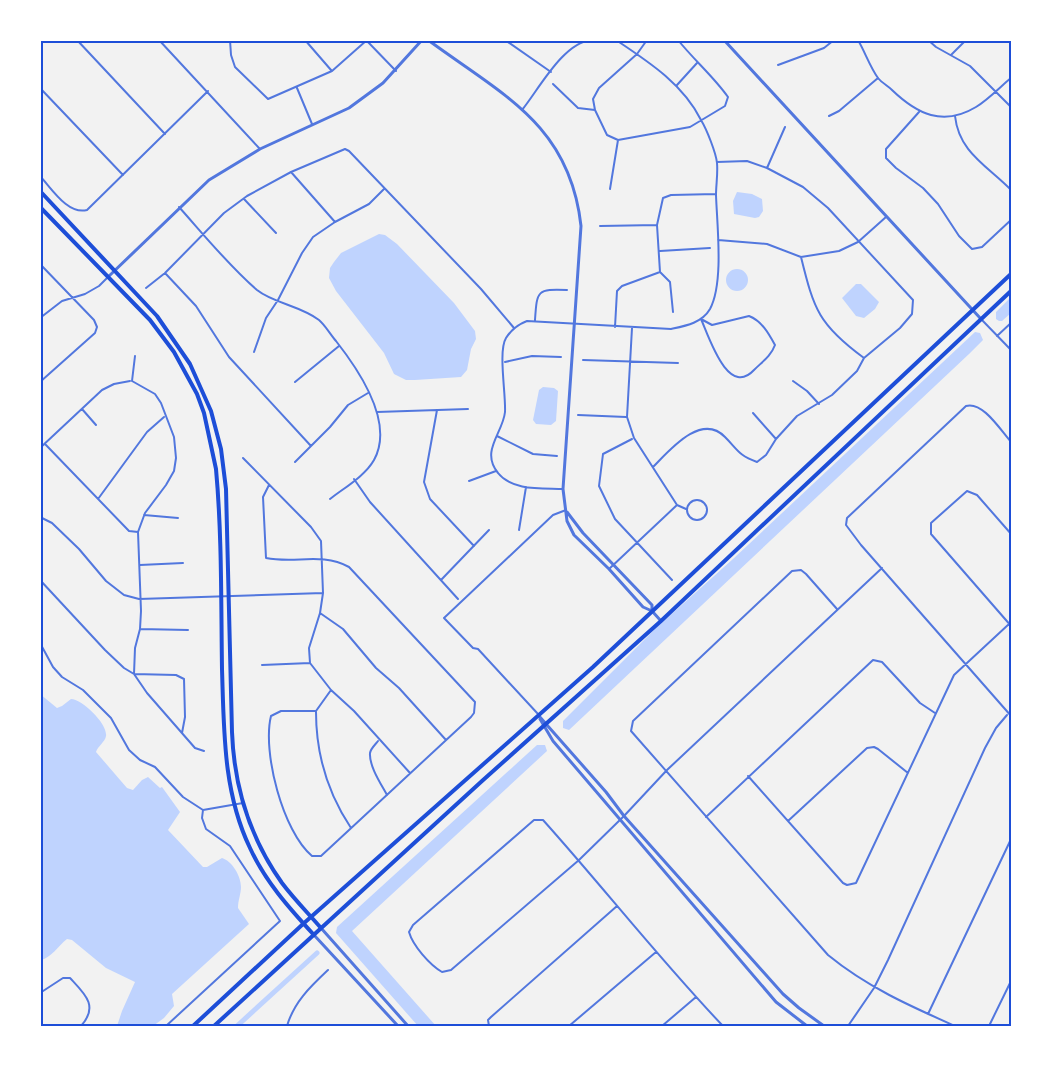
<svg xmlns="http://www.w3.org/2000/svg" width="1052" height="1067" viewBox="0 0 1052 1067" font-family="Quicksand,sans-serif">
<rect width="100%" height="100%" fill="#f2f2f2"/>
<!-- water -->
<path fill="#bfd3fe" d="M 737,192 L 752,194 L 762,199 L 763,211 L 759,217 L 755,218 L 734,214 L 733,201 Z
M 379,234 L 385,235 L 397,244 L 454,303 L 475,331 L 476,339 L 471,349 L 467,370 L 461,377 L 415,380 L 406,380 L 394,374 L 384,353 L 336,291 L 329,278 L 330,268 L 334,262 L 341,253 Z
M726 280a11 11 0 1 1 22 0a11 11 0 1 1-22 0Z
M 856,284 L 861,284 L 879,302 L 875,309 L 864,318 L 856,316 L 842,298 Z
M 1011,297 L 1011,313 L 1002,321 L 999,321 L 996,319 L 996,312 Z
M 975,332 L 980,333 L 983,340 L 969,354 L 569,730 L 563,728 L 563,721 L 656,628 L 733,559 Z
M 543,387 L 554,388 L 558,391 L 556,421 L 551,425 L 536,424 L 533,420 L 539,390 Z
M 40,694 L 57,708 L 62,706 L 71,699 C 82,699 108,724 106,736 C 105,742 98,746 96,752 L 127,788 L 133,790 L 142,780 L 148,777 L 160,788 L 162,787 L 180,812 L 168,830 L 203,867 L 207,867 L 222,858 C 232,861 241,876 241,887 C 241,894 238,900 238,908 L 249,924 L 172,994 L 174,1006 L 164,1018 L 153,1026 L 117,1026 L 122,1011 L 135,982 L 106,968 L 72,940 L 67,939 C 58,946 51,958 41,960 Z
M 537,745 L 545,745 L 547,751 L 352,931 L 436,1026 L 418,1026 L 336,933 L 337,927 Z"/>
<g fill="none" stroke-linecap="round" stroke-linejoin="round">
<!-- canal -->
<path stroke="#bfd3fe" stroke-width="5" d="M 237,1026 L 317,953"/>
<!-- minor -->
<path stroke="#5277de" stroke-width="2" d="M 77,40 L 165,134
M 159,40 L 259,148
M 230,40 L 231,55 L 235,67 L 268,99 L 332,71 L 367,40
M 305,40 L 331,70
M 505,40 L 551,72
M 647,40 L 637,54 L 599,88 L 593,99 L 595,110 L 607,135 L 618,140 L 690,127 L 725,106 L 728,97 C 714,77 694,60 678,40
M 858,40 C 865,52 870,67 878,78 C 882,83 888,86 892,90 C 917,114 943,127 976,107 C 989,99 1000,87 1012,77
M 928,40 L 936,47 L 970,66 L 1012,108
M 367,41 L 396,71
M 951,55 L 966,40
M 778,65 L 824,48 L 834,40
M 553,84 L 578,108 L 595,110
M 677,85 L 697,63
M 40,88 L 123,175
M 297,88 L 312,124
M 522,110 C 539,89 563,43 591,40
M 919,112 L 886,149 L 886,158 L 896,168 L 923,188 L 938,204 L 959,236 L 972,249 L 982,247 L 1012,219
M 829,116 L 839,111 L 878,78
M 955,116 C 959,153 988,166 1012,191
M 767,168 L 785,127
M 291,172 L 335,222
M 40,176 C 52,189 68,215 87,210 L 208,91
M 610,189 L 618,140
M 244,199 L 276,233
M 179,207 C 204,235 229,266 257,290 C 273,303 301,306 319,320 C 325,325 330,334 336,341 C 358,369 395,422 374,460 C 365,476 344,488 330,499
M 600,226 L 657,225
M 718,240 L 767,244 L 801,257 C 814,310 819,325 864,358
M 660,251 L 710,248
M 801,257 L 839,251 L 858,242 L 886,217
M 40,264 L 94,320 L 97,327 L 95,333 L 40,382
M 660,272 L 657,225 L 663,198 L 671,195 L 716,194
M 660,272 L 670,282 L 673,312
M 165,273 L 196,306 L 229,357 L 311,446
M 146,288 L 165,273 L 224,213 L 247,196 L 291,172 L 345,149 L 349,151 L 481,289 L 514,328
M 749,316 C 762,321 769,334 775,345 C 771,356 762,362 754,370 C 728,398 709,337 701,319 L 712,325 Z
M 40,318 L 62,301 L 85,294 L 99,286 L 108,277
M 981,319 L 1012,351
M 535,320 C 537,290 537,289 567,290
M 615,327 L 617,291 L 622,286 L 660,272
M 632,328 L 627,417 L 634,438 L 677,505 L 686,509
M 997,336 L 1012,322
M 254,352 L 266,318 L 278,300 L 302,253 L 313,237 L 335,222 L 369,204 L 384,189
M 583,360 L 678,363
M 505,362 L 532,356 L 561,357
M 132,381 L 155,394 L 161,403 L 174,437 L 176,458 L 174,471 L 166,485 L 145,513 L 138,532 L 141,611 L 140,629 L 135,648 L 134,674 L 176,675 L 184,679 L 185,717 L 182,733
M 132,381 L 135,356
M 793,381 L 807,391 L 819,404
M 295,382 L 339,346
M 82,409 L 96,425
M 437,410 L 424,482 L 430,499 L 474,546
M 377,412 L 468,409
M 753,413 L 776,439
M 578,415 L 626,417
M 497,436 L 533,454 L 557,456
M 632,439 L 603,454 L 599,486 L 615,519 L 672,580
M 1012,443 C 1001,431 983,401 966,406 L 847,518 L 846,525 L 861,545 L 1012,717
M 45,444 L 129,531 L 138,532
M 40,448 L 102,390 L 114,384 L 130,381
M 243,458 L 311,527 L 321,541 L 323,593 L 320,613 L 309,648 L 310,663 L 331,690 L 354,711 L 410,773
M 295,462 L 330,427 L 348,405 L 368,393
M 653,467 C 669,451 701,412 725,437 C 738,450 738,455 757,462 L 766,455 L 776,439 L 797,416 L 832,395 L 857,371 L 864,358 L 900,328 L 912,314 L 913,300 L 828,208 L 803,187 L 767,168 L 747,161 L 717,162
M 354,479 L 370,502 L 458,599
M 469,481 L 496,471
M 269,485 L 263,497 L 266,558 C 296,564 321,552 349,567 L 475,702 L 474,713 L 471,717 L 321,856 L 312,856 C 283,832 262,752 271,716 L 281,711 L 316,711
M 563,489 C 542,488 512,491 498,473 C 480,451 503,433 505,412 C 506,394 498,351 506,338 C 511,330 519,324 527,321 L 671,329 C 685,326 702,323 710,309 C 724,283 717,225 716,195 C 716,185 718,174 717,163 C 716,153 707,130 701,120 C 683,84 649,62 616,40
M 98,499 L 147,432 L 164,417
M687 510a10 10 0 1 1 20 0a10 10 0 1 1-20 0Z
M 144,515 L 178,518
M 40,517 L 52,523 L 79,549 L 106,581 L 124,595 L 139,599 L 323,593
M 519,530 L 526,487
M 1012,535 L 977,495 L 967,491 L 931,523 L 931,534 L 1012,627
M 140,565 L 183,563
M 609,569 L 677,505
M 40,580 L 105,650 L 124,668 L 134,674 L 147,693 L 195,748 L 204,751
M 441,580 L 489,530
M 837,609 L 806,574 L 801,570 L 792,571 L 633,721 L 631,731 L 828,955 C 867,987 910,1006 955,1026
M 320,613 L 343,629 L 376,668 L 399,688 L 446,740
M 140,629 L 188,630
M 40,643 L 53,667 L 62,677 L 83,690 L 111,718 L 129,750 L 140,760 L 155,767 L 183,797 L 203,810
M 262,665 L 310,663
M 316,711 L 331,690
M 316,712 C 316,755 327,792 351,828
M 538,714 L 478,649 L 473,648 L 444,618 L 553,515 L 566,510
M 378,741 C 375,745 371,748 370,753 C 369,766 381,784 387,795
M 748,776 L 843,883 L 847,885 L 856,883 L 954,675 L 1009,624
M 203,810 L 243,803
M 706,817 L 873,660 L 882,662 L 920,703 L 935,713
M 788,821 L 867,748 L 874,747 L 878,749 L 908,773
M 40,993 L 63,978 L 70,978 C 85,994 99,1006 81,1026
M 928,1014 L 1012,837
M 166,1026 L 280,921 L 230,846 L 206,829 L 202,818 L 203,810
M 287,1026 C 294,1002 310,987 328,970
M 489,1026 L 488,1020 L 491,1017 L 617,906
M 569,1026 L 656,952
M 662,1026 L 696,997
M 723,1026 C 660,960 604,888 543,820 L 534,820 L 413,925 L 409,932 C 413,946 430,965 442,972 L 451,970 L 579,860 L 624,816 L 667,770 L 882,568
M 848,1026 L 874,988 L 888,960 L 985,748 L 996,728 L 1007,715
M 989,1026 L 1012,979"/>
<!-- tertiary -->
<path stroke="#5277de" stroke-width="3" d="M 428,40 C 503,95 570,125 581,226 L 563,489 L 567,521 L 574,535 L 609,569 L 643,607 L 652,611 L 661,621
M 724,40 L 981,319
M 108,277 L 209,180 L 260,149 L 349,108 L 383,83 L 422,40
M 567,512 L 583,533 L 652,605 L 652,610
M 539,716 L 606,792 L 624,816 L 783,994 L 799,1008 L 824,1026
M 540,719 L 553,741 L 776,1002 L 807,1026
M 321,928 L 408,1026
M 314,935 L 398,1026"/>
<!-- primary -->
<path stroke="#1d4ed8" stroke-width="4" d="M 40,191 L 157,316 L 190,364 L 211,411 L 221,449 L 226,489 L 232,732 C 234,786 250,838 282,883 C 294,899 308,913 321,928
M 40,207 L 150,320 L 174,352 L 197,394 L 204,413 L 216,469 C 222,535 221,603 222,669 C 224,730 223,792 250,848 C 265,881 289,908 314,935
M 193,1026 L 303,924 L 593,667 L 1012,273
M 214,1026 L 482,781 L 661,621 L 1012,290"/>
</g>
<!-- border -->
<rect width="1052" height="1067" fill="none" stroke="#ffffff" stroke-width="84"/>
<rect x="42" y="42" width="968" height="983" fill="none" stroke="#1d4ed8" stroke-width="2"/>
</svg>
